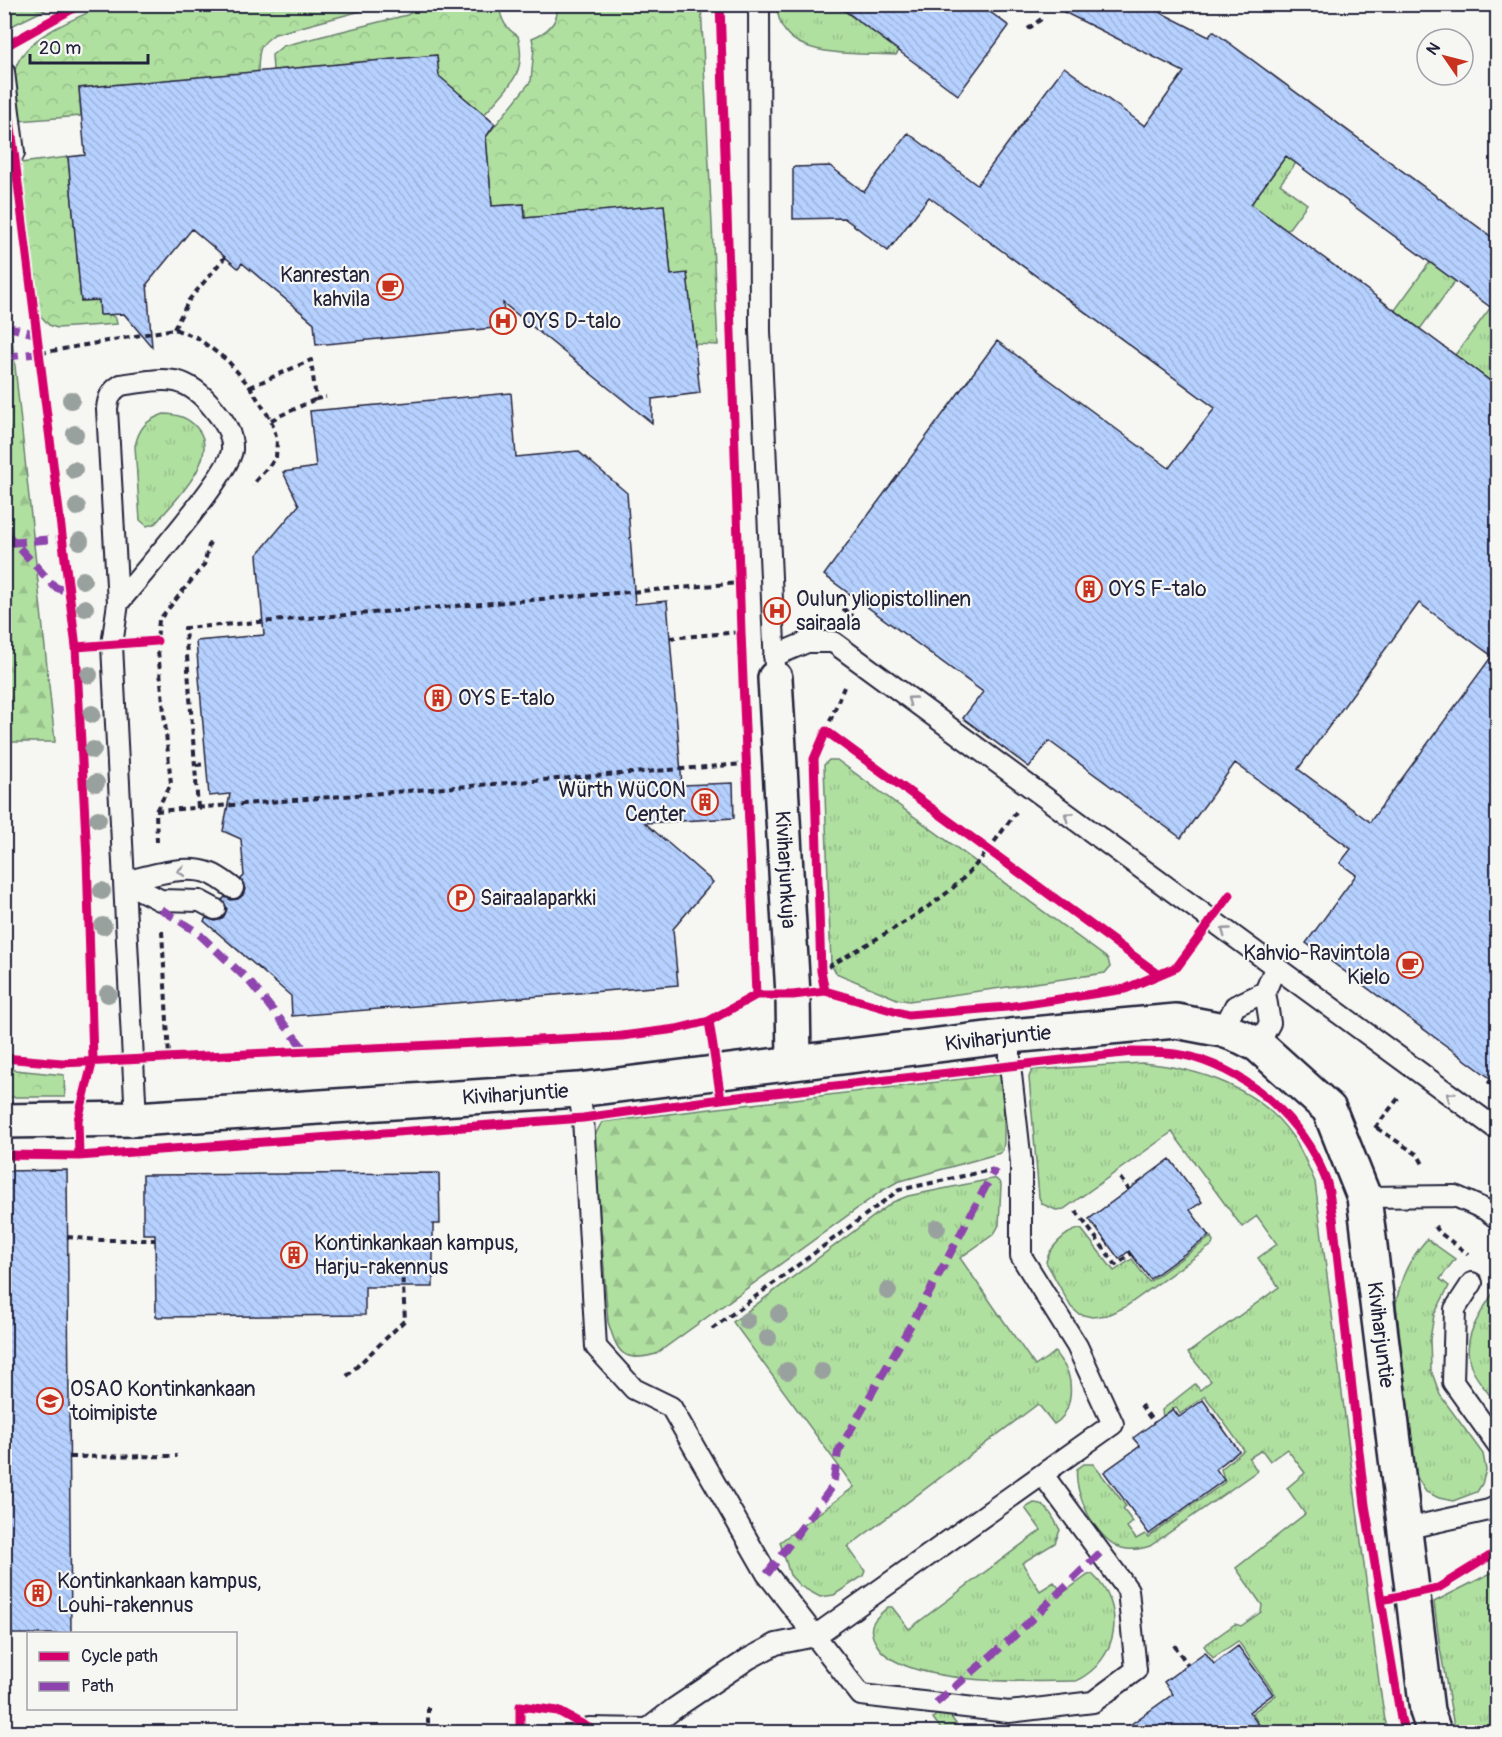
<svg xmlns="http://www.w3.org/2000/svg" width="1502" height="1737" viewBox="0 0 1502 1737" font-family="Pangolin,sans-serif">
<defs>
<pattern id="grass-tufts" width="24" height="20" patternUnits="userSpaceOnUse" patternTransform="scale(1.5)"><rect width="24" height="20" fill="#b0e0a0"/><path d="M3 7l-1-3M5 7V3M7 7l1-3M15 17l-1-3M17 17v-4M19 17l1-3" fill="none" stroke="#97c08b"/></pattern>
<pattern id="forest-firs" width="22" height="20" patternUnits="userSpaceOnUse" patternTransform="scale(1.5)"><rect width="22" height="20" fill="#b0e0a0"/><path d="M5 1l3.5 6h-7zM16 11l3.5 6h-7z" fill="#97c08b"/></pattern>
<pattern id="park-crowns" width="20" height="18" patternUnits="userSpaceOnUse" patternTransform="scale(1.5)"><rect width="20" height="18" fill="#b0e0a0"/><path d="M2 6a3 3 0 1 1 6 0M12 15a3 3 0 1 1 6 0" fill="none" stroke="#97c08b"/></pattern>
<pattern id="building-back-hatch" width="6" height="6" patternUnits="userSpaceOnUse" patternTransform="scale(1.5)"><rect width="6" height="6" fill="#b6d1ff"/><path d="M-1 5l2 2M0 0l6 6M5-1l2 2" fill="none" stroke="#9cb3db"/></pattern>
</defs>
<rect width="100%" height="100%" fill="#f6f6f2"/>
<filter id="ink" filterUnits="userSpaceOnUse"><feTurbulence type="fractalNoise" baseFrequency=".0167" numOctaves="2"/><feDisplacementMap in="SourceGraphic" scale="12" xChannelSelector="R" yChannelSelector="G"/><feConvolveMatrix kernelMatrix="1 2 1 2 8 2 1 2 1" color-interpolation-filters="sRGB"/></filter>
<g filter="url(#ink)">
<!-- grass -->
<path fill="url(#grass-tufts)" stroke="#69816e" stroke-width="1.5" d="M 776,5 L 836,5 L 899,51 L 896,55 C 866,53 803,58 785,31 C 779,24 778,13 776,5 Z
M 1286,156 L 1296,163 L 1280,184 L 1307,204 L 1287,231 L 1251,204 Z
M 1430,262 L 1455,281 L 1420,329 L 1395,310 Z
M 1491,307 L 1497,312 L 1497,386 L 1455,355 Z
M 164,414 C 177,414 188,417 197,428 C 222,457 174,501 156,523 L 147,526 L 140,520 L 135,446 C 139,428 146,420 164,414 Z
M 829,760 L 837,760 L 1108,959 L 1110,967 L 1105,973 L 909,1001 L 897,999 L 836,973 L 831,965 L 824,765 Z
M 1142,1063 C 1197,1068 1259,1087 1292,1136 C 1302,1150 1308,1166 1315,1182 L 1379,1682 L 1385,1720 L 1389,1732 L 1247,1732 L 1259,1724 L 1252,1713 L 1276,1695 L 1238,1641 L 1213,1658 L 1204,1646 L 1235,1624 L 1241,1626 L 1261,1612 L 1262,1605 L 1236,1568 L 1305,1514 L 1287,1488 L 1305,1473 L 1287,1449 L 1270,1461 L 1262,1450 L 1249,1458 L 1257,1471 L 1150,1546 C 1141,1549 1132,1551 1122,1548 C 1097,1541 1073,1494 1077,1469 L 1084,1464 L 1093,1464 L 1126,1506 L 1123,1509 L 1133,1522 L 1127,1527 L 1136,1539 L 1145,1534 L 1148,1537 L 1225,1482 L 1221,1469 L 1244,1450 L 1205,1396 L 1180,1414 L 1176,1407 L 1163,1417 L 1162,1410 L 1195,1384 L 1200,1390 L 1211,1381 L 1188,1353 L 1279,1287 L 1258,1258 L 1277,1244 L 1257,1216 L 1242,1227 L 1172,1132 L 1064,1209 L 1056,1210 L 1042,1204 L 1039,1197 L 1029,1077 L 1032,1070 Z
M 992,1179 L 996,1179 L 1001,1184 L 999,1225 L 994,1234 L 960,1258 L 1035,1366 L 1055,1352 C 1059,1359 1065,1365 1068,1373 C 1073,1389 1071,1415 1054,1424 L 1038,1404 L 848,1547 L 865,1571 L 863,1576 L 834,1595 L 820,1597 L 800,1586 L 790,1575 L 780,1542 L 854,1487 L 733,1322 L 893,1202 L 908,1196 Z
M 1079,1229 L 1082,1230 L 1114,1271 L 1132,1259 L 1149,1282 L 1211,1237 L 1213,1242 L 1212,1245 L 1125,1307 L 1107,1315 L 1092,1317 L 1079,1314 L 1071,1307 L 1046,1262 C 1049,1248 1065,1232 1079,1229 Z
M 1427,1239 L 1455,1259 L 1440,1279 L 1449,1286 L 1434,1315 L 1430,1339 L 1431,1370 L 1440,1395 L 1483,1454 L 1486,1470 L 1482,1484 L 1477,1492 L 1453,1501 L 1439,1498 L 1426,1492 L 1416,1476 L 1396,1304 C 1401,1276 1408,1261 1427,1239 Z
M 1493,1293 L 1497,1295 L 1497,1318 L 1496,1320 L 1498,1322 L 1497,1405 C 1490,1394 1479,1383 1473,1371 C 1459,1341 1478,1317 1493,1293 Z
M 1034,1503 C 1048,1503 1054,1520 1060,1530 L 1055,1543 L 1022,1563 L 1040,1591 L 1054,1582 L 1063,1593 L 1088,1575 L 1092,1574 C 1127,1606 1119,1660 1076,1681 C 1031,1682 902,1686 877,1645 C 865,1626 874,1619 888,1607 L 892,1607 L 909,1629 L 1041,1530 L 1025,1508 Z
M 1497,1570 L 1497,1732 L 1455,1732 L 1440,1648 L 1434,1602 Z
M 940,1711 L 948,1713 L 962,1732 L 943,1732 L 933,1718 Z"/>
<!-- forest -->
<path fill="url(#forest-firs)" stroke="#69816e" stroke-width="1.5" d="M 5,4 L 55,4 L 55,5 L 5,29 Z
M 5,272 L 55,742 L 5,742 Z
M 1004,1074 L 1004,1142 L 1003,1150 L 1000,1153 L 897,1182 L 883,1190 L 656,1354 C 622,1363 618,1353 608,1322 L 594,1137 L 602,1122 Z"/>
<!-- park -->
<path fill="url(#park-crowns)" stroke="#69816e" stroke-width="1.5" d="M 425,4 L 499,5 C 501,20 505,28 518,36 C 528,75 507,87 484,115 L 451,87 L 439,88 L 436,55 L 273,70 L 272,55 L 283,46 L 407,15 Z
M 105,5 L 383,5 L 275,34 C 257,46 259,51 258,72 L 79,88 L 81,116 L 18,121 C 16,106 11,88 14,74 C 21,36 74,20 105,5 Z
M 557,5 L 701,5 L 718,345 L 695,344 L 687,274 L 671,275 L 664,205 L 525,218 L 524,204 L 492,206 L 486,137 L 531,81 L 534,48 L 532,38 C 548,32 559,22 557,5 Z
M 68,157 L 81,301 L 99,300 L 100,315 L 111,315 L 116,319 L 117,324 L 57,328 L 49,325 L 39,314 L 21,163 Z
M 5,1069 L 64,1075 L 65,1097 L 5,1097 Z"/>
<!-- building -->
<path fill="url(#building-back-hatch)" stroke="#22223b" stroke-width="1.5" fill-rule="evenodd" d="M 836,4 L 979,4 L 1009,26 L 958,95 Z
M 1048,4 L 1144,4 L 1209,37 L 1213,31 L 1497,241 L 1497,312 L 1286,156 L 1251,204 L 1497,386 L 1497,1083 L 1306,943 L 1356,875 L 1340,863 L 1351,849 L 1235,763 L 1181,838 L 1049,741 L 1029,767 L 963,718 L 983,692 L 824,575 L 997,341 L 1169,468 L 1215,408 L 929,197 L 888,251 L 844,218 L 793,219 L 793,167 L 830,166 L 864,192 L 908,133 L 977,185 L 1064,67 L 1145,126 L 1184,72 ZM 1419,603 L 1492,656 L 1370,822 L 1298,769 Z
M 437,55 L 439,76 L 495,124 L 486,137 L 492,206 L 524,204 L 525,218 L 664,205 L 671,275 L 687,273 L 700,393 L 652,399 L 652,423 L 503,303 L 505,327 L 316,345 L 314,323 L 242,263 L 238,268 L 192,229 L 147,284 L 152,347 L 124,314 L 100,315 L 99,300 L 81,301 L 68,157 L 85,155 L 79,88 Z
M 511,393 L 516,457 L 578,451 L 627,493 L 635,604 L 667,601 L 682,785 L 733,783 L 734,818 L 645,823 L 713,882 L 673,929 L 678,985 L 292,1016 L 291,996 L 204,921 L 206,918 L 215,921 L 222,919 L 227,909 L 222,900 L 225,897 L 231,900 L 238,899 L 243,895 L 245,889 L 241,879 L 244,876 L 241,839 L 223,831 L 230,794 L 209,796 L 196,641 L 264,635 L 257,555 L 299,505 L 283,472 L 316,467 L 310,411 Z
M 1170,1159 L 1202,1202 L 1190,1210 L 1209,1236 L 1150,1279 L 1129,1251 L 1119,1259 L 1089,1219 Z
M 67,1170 L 71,1634 L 4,1634 L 4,1171 Z
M 439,1173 L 440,1224 L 433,1224 L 433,1287 L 365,1287 L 365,1315 L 156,1317 L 155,1234 L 143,1234 L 143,1175 Z
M 1203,1400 L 1239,1451 L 1216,1469 L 1224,1480 L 1149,1534 L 1104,1472 L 1140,1446 L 1133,1438 L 1173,1409 L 1179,1417 Z
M 1238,1646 L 1273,1694 L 1249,1712 L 1264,1732 L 1120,1732 L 1173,1694 L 1164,1682 L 1205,1652 L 1214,1664 Z"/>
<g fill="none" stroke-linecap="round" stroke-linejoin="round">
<defs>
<path id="service" d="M 759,4 L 760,331 L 775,667
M 4,72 L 14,153
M 118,603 C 139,578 230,474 232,450 C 233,434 224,421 214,409 C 184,371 163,379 121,385 C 111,391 108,398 107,409 L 118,603 L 112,645 L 136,1119
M 774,656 L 807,642 L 833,642 L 1498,1130
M 125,882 C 149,876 185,864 209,873 C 218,876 225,882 233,888
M 125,882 L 160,900 L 200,901 L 215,909
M 1223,1030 L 1235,1006 L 1265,992
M 1010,1036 L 1010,1065 L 1021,1163 L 1021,1256 L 1077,1346 L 1113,1424 L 815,1636 L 861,1695 L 1009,1712 L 1093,1702 L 1136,1670 L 1128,1590 L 1043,1475
M 1258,1045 L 1270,1023 L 1265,992 L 1275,968
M 578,1090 L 583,1118 L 596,1347 L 634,1389 L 671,1407 L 767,1574 L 815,1636 L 776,1644 L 748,1659 L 675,1708 L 648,1729 L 589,1728 L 589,1732
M 1364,1197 L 1455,1196 L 1486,1210 L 1498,1219
M 1472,1283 L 1455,1309 L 1453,1382 L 1498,1445
M 1404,1529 L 1489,1510 L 1498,1506"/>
<g id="minor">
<path id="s1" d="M 775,678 L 793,995 L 794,1062"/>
<path id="s2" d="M 4,1121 L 136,1119 L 578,1090 L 1010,1036 L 1176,1021 L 1223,1030 L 1242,1037 L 1258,1045 L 1329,1109 L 1364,1197 L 1427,1711 L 1434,1732"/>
</g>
</defs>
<!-- service casing -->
<use href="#service" stroke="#22223b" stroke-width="24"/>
<!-- minor casing -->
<use href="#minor" stroke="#22223b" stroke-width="38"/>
<!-- path -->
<path stroke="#22223b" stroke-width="4" stroke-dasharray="6 4.5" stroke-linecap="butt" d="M 1028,29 L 1044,17
M 174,329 L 189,300 L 225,257
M 41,353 L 174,329 L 196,337 L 228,361 L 250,387 L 271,420 L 277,439 L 276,458 L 252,485
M 250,387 L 311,360 L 316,399 L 326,397
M 271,420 L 316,399
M 802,605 L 837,604 L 853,616
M 670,638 L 741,632
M 826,731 L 844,687
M 196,765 L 206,764
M 198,808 L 185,628 L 740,583
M 156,811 L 744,764
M 157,842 L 156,811 L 171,784 L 157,641 L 159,620 L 204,565 L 210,541
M 162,931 L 169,1057
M 828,967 C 868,943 911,921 948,892 C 975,870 996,840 1016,812
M 1488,1081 L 1498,1088
M 1375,1128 L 1400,1096
M 1377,1128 L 1418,1155 L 1424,1166
M 1120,1178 L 1129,1190
M 1076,1211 L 1116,1265 L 1131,1254
M 1435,1226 L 1440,1233 L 1468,1254
M 67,1237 L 100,1240 L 155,1240
M 712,1329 L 899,1190 L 991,1170
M 347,1376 L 405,1320 L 402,1270
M 1141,1405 L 1154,1423
M 70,1457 L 177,1456
M 1174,1645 L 1188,1665
M 428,1707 L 428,1732"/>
<!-- service -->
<use href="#service" stroke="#f6f6f2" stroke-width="20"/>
<!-- minor -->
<use href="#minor" stroke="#f6f6f2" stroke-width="33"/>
<!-- quiet -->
<path stroke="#8e44ad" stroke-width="8" stroke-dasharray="15 8" stroke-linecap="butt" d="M 4,326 L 39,335
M 4,357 L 41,353
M 4,531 L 55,587 L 70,593
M 10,543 L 63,538
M 161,909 L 198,933 L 249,981 L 305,1050
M 767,1574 L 833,1486 L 838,1452 L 929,1293 L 995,1169
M 936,1703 L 1013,1637 L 1100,1553"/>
<defs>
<path id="cycleway" d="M 720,4 L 741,632 L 756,995
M 4,47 L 81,4
M 4,72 L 76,647 L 87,857 L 93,1060 L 78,1120 L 79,1156
M 76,647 L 157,641
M 825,991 L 821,971 L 814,759 L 826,731 L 1158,974
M 709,1021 L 721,1099
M 4,1058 L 62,1063 L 622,1036 L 676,1029 L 709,1021 L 756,995 L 793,995 L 825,991 L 908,1015 L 1007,1007 L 1125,989 L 1177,967 L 1230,895
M 4,1155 L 79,1156 L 583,1118 L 721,1099 L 1132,1052 C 1152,1052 1173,1052 1192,1057 C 1252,1075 1301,1119 1325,1177 C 1330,1189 1330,1204 1333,1217 L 1365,1505 L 1401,1719 L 1405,1732
M 1381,1600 L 1438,1588 L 1498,1551
M 520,1732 L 520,1706 L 558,1711 L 589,1728"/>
</defs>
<!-- cycleway casing -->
<use href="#cycleway" stroke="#f6f6f2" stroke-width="13"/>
<!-- cycleway -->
<use href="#cycleway" stroke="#d6006c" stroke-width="9"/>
</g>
<!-- trees -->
<g fill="#99a19e">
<circle cx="71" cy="400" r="9"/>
<circle cx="75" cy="434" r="9"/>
<circle cx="74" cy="470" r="9"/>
<circle cx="77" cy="507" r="9"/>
<circle cx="80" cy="541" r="9"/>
<circle cx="83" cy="580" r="9"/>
<circle cx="85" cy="608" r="9"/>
<circle cx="89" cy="675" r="9"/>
<circle cx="92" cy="714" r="9"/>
<circle cx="93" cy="750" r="9"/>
<circle cx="96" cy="783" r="9"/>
<circle cx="98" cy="819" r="9"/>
<circle cx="102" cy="891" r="9"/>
<circle cx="103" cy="926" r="9"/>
<circle cx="108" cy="994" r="9"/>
<circle cx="937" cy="1228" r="9"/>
<circle cx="888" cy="1291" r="9"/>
<circle cx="779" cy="1314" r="9"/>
<circle cx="747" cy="1321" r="9"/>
<circle cx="768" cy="1338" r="9"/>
<circle cx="787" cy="1371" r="9"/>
<circle cx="822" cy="1371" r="9"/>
</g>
<!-- one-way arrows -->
<defs><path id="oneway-chevron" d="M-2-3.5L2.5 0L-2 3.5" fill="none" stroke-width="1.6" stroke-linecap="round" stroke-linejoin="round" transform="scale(1.5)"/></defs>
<g stroke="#9797a0">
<use href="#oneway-chevron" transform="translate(911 700) rotate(-144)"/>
<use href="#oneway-chevron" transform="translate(1068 816) rotate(-144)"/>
<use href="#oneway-chevron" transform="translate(181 871) rotate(175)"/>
<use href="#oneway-chevron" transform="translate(1225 931) rotate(-144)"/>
<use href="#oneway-chevron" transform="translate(1450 1096) rotate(-144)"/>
</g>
</g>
<!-- icons -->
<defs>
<symbol id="cafe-ring" viewBox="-11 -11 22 22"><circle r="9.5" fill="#f6f6f2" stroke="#c8321e" stroke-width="1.5"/><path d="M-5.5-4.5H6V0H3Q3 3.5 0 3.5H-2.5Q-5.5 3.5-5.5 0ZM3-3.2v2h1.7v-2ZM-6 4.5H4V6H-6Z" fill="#c8321e"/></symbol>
<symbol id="hospital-ring" viewBox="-11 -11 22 22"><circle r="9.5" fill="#f6f6f2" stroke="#c8321e" stroke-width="1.5"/><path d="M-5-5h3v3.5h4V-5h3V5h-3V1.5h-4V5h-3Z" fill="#c8321e"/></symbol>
<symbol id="building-ring" viewBox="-11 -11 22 22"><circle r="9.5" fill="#f6f6f2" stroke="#c8321e" stroke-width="1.5"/><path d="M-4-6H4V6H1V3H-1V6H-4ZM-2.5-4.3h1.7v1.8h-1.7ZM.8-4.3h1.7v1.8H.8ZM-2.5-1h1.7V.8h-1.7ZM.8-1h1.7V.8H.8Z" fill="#c8321e"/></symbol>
<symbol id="parking-ring" viewBox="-11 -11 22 22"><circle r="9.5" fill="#f6f6f2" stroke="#c8321e" stroke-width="1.5"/><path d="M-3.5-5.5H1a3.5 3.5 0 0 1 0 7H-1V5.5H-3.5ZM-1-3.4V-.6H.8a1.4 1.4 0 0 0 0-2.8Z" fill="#c8321e"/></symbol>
<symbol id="university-ring" viewBox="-11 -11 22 22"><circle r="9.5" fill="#f6f6f2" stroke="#c8321e" stroke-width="1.5"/><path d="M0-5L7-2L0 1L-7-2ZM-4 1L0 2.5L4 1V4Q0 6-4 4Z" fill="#c8321e"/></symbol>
</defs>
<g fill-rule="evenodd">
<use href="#cafe-ring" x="375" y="272" width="30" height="30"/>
<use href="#hospital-ring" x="488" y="306" width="30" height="30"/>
<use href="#building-ring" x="1074" y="574" width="30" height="30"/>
<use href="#hospital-ring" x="762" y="596" width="30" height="30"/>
<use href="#building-ring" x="423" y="683" width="30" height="30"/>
<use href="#building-ring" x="690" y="787" width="30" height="30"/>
<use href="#parking-ring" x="446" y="883" width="30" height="30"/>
<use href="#cafe-ring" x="1395" y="950" width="30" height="30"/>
<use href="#building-ring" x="279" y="1240" width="30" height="30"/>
<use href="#university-ring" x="35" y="1386" width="30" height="30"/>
<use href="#building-ring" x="23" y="1578" width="30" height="30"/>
</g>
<g text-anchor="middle" stroke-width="4.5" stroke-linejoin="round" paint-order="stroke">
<!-- poi labels -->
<g font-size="21" fill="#22223b" stroke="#f6f6f2" text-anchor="start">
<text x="370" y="282" text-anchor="end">Kanrestan<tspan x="370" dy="24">kahvila</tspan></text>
<text x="522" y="328">OYS D-talo</text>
<text x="1108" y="596">OYS F-talo</text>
<text x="796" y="606">Oulun yliopistollinen<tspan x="796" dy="24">sairaala</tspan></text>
<text x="458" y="705">OYS E-talo</text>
<text x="686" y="797" text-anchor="end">Würth WüCON<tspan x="686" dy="24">Center</tspan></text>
<text x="480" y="905">Sairaalaparkki</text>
<text x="1390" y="960" text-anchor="end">Kahvio-Ravintola<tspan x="1390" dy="24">Kielo</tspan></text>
<text x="314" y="1250">Kontinkankaan kampus,<tspan x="314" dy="24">Harju-rakennus</tspan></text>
<text x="70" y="1396">OSAO Kontinkankaan<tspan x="70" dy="24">toimipiste</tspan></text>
<text x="57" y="1588">Kontinkankaan kampus,<tspan x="57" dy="24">Louhi-rakennus</tspan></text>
</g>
<!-- street labels -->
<g font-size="21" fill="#22223b" stroke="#f6f6f2">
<text dy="7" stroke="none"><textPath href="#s1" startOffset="192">Kiviharjunkuja</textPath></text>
<text dy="7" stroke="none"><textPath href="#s2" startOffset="998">Kiviharjuntie</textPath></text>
<text dy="7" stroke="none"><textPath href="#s2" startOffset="512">Kiviharjuntie</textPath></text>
<text dy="7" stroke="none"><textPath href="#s2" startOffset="1592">Kiviharjuntie</textPath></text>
</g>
</g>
<!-- margin -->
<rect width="1502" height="1737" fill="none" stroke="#f6f6f2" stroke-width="24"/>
<rect x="12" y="12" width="1478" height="1713" fill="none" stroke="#22223b" stroke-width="2" filter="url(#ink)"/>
<!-- legend -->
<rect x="27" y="1632" width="210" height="78" fill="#f6f6f2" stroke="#a1a1a9" stroke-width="1.5"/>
<rect x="39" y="1652" width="30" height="9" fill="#d6006c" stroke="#a1a1a9" stroke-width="1.5"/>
<text x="81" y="1662" font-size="18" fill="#22223b">Cycle path</text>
<rect x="39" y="1682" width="30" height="9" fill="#8e44ad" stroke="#a1a1a9" stroke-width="1.5"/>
<text x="81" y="1692" font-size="18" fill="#22223b">Path</text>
<!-- north arrow -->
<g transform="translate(1445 57) rotate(305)"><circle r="28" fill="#f6f6f2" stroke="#a1a1a9" stroke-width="1.5"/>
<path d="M0-4.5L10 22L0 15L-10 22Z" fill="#c8321e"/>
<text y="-9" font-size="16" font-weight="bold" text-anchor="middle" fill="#22223b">N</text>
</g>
<!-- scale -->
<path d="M30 54v9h118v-9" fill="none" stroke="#22223b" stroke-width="3"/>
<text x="39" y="54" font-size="18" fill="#22223b" stroke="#f6f6f2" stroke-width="4.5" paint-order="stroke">20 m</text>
</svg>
